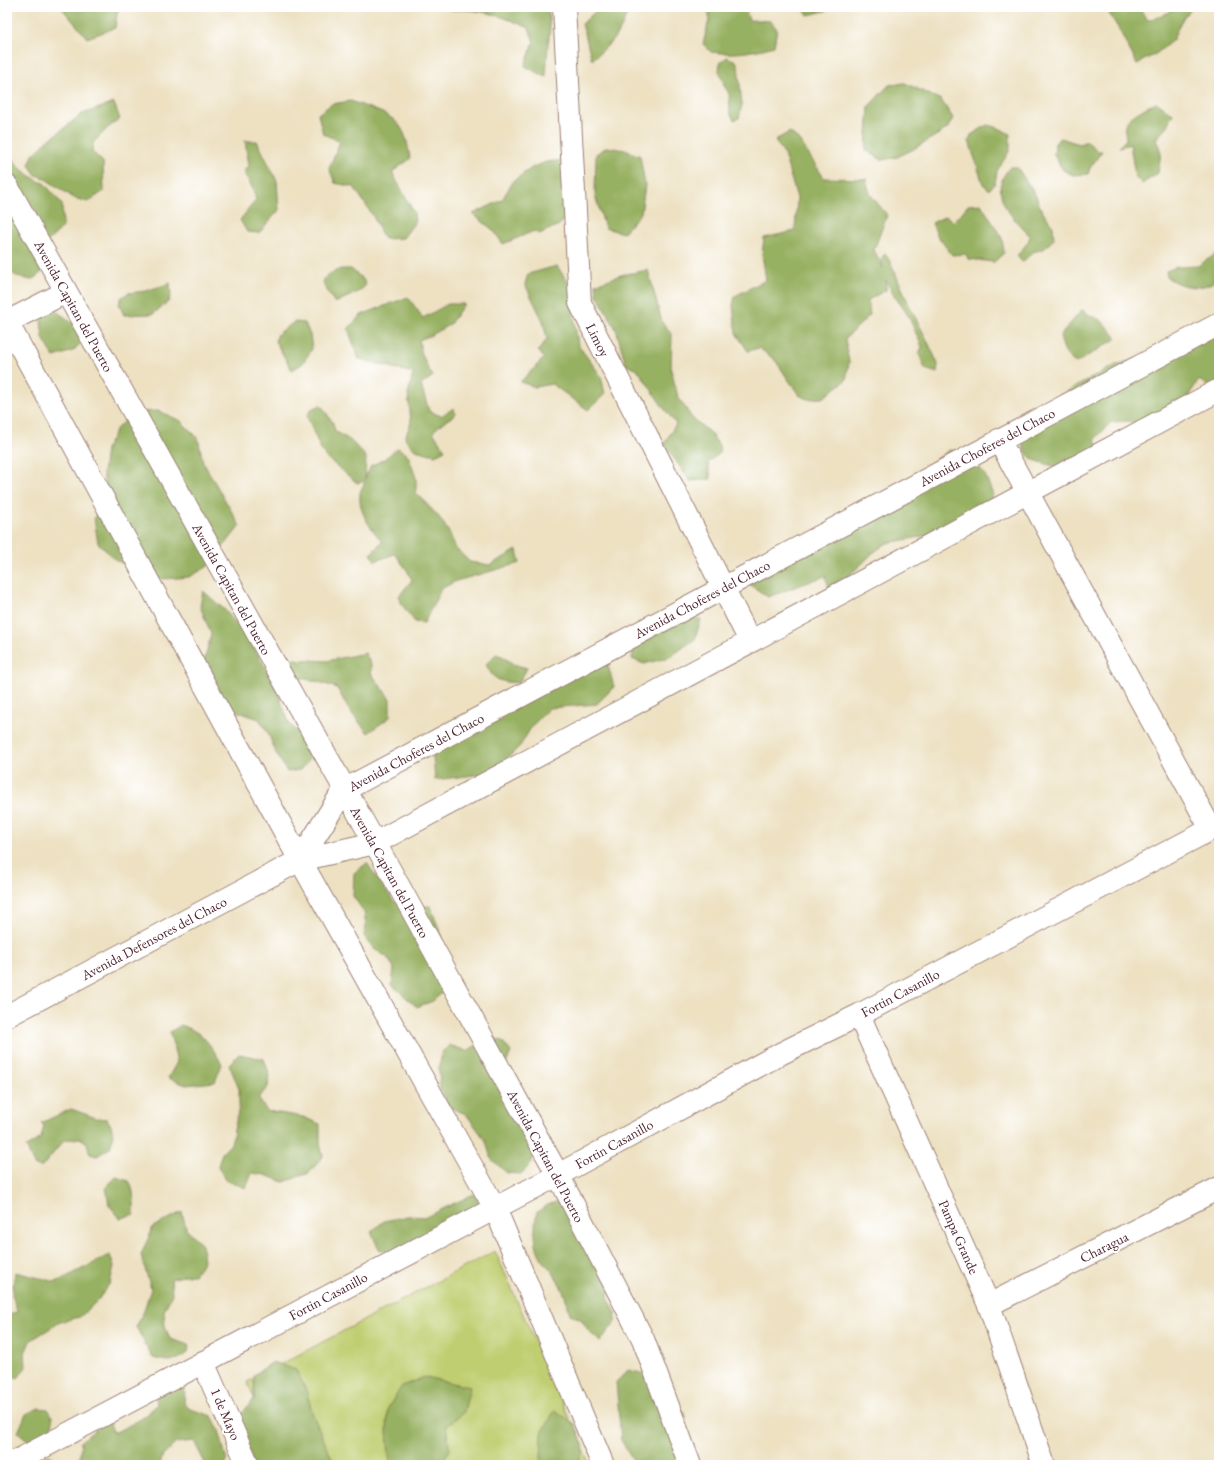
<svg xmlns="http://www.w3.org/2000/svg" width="1226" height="1472" viewBox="0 0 1226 1472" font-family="'EB Garamond',serif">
<rect width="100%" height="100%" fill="#fff"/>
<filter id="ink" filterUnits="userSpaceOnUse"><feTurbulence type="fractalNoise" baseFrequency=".025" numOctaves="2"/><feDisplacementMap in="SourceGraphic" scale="8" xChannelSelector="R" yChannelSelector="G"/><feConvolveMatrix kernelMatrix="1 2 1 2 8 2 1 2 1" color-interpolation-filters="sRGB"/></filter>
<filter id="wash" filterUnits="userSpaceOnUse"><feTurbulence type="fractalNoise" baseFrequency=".012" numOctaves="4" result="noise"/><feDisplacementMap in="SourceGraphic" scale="16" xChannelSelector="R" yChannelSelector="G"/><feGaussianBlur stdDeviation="0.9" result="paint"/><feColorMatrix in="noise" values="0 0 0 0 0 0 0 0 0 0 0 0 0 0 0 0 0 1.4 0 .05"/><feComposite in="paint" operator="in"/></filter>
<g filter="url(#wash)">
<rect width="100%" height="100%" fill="#ede1c2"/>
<!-- green -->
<path fill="#bfce70" stroke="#84764e" d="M 495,1251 L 590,1465 L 285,1465 L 247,1382 Z"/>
<!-- forest -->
<path fill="#97b162" stroke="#706846" d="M 61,7 L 120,7 L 117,14 L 115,28 L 87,38 Z
M 442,7 L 548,7 L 550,29 L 548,44 L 546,77 L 525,66 L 534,42 L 529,28 C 509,19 489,11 467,10 C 457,9 453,12 442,7 Z
M 600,7 L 628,7 C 623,33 611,43 592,60 L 582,24 Z
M 709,7 L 745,7 L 749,20 L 770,21 L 777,29 L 774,46 C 753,52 733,55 711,52 L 703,44 L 709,20 Z
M 801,7 L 832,7 L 829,10 L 808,15 Z
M 1105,7 L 1139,7 L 1147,20 L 1162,16 L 1176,7 L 1194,7 L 1185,16 L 1177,30 L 1173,40 L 1157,53 L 1137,64 L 1117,26 Z
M 727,57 L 736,61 L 738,65 L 742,105 L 739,118 L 734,120 L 730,113 L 729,94 L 725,87 L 719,71 L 720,63 Z
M 905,83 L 941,100 L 953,118 L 947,129 L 912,150 L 897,157 L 882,160 L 866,150 L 869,106 L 889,85 Z
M 351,101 C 388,116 405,114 410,159 L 392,172 L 414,213 L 415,222 L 403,238 L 384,239 L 373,216 L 354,187 L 335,183 L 329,168 L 340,141 L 323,134 L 318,114 L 332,104 Z
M 1156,102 L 1173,114 L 1165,129 L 1156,139 L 1161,152 L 1158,173 L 1142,184 L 1135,176 L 1130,144 L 1119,147 L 1126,139 C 1126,135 1124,129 1125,126 C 1127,116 1148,107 1156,102 Z
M 114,103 L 120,119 L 109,127 L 93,143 L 92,152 L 103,162 L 104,191 L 88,202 L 74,198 L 44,178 L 36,175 L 29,165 L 33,155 L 45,143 L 82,114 Z
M 987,125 L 999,128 L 1010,134 L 1010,150 L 997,171 L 995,183 L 989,190 L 983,184 L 969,141 L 971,135 Z
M 790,132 L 799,140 L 824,178 L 866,179 L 870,194 L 887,215 L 874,250 L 883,268 L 881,259 L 885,254 L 891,263 L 910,307 L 926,338 L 938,364 L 937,373 L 925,369 L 919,354 L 922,347 L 908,315 L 893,294 L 886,280 L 886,290 L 868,300 L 870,315 L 845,339 L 849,362 L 846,380 L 823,398 L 808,399 L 799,395 L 775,360 L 759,348 L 748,351 L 736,333 L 733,305 L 735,296 L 766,280 L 762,254 L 764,238 L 795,231 L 797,198 L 784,154 L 775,140 Z
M 1061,138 L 1079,144 L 1087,141 L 1098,151 L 1102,151 L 1090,168 L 1088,174 L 1073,175 L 1063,170 L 1054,155 L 1055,143 Z
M 245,141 L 257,141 L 277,181 L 279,210 L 259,233 L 247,232 L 240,220 L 256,200 L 253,189 L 245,175 L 245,170 L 249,165 Z
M 607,147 L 625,150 L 640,156 L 645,185 L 641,213 L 623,233 L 605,228 L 595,195 L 596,154 Z
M 7,152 L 21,169 L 38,181 L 44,183 L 62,204 L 63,227 L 41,248 L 43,259 L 42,272 L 36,277 L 30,280 L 14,275 L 7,265 Z
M 563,160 L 574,211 L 559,225 L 539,234 L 534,231 L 503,244 L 493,230 L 473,214 L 502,200 L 513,181 L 533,167 L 546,162 Z
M 1010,167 L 1017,167 L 1036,196 L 1041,209 L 1053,226 L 1054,239 L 1044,249 L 1033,252 L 1022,262 L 1017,256 L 1028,242 L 1030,236 C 1016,221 993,201 1003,178 C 1004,174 1008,170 1010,167 Z
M 981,204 L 1002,238 L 1004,253 L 994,262 L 968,259 L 966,254 L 952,255 L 937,235 L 932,223 L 946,216 L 954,222 L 968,205 Z
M 1219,252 L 1219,277 C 1206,292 1181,288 1167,277 L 1166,271 L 1177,267 L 1198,266 Z
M 557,266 L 569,284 L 578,345 L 601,376 L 605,394 L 588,410 L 552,384 L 535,387 L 520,382 L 544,358 L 538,351 L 547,339 L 543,321 L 525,284 L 528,274 Z
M 341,269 L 351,269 L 363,279 L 366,285 L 360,291 L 335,303 C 322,284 315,278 341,269 Z
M 648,270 L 662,322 L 672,334 L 671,370 L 678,397 L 692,418 L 709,432 L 719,445 L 720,453 L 708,462 L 711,479 L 690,481 L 664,444 L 676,424 L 663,407 L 638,370 L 626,365 L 616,329 L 597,295 L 596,284 L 621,275 Z
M 170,283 L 171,295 L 168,302 L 153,314 L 124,315 L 119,304 L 121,298 L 128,293 L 146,291 Z
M 408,297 L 423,318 L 448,304 L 464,304 L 450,324 L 432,335 L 419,340 C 421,354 425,364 433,376 L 421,385 L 429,411 L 441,416 L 454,408 L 455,415 L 442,423 L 433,432 L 445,450 L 435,455 L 415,450 L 405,438 L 411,422 L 408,394 L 413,373 L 359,359 L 348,329 L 361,315 Z
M 52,308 L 73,323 L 81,343 L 73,351 L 54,357 L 43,338 L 41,321 Z
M 1082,310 L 1091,316 L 1101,320 L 1117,338 L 1076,363 C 1066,358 1062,346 1060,336 Z
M 294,322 L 305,323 L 310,335 L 312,349 L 302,364 L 292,370 L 275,341 L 278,334 Z
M 1219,327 L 1219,393 L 1199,380 L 1172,420 L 1152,431 L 1128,421 L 1111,422 L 1095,439 L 1102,458 L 1080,473 C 1072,471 1037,462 1032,459 C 1021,450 1020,433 1018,421 L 1060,395 L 1118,364 L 1147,356 Z
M 321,405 L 333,423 L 335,431 L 351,441 L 366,457 L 365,479 L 371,466 L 384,459 L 398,448 L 408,455 L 416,478 L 416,493 L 440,518 L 450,534 L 456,549 L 470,562 L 490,565 L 517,550 L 520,563 L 456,581 L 441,589 L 424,623 L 415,622 L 402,605 L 399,596 L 412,580 L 407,570 L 395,554 L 375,561 L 371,554 L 382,541 C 370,528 358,511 360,493 C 361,489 364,485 365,481 L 357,483 L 327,458 L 321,450 L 307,416 L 311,409 Z
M 159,411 L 181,421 L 198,438 L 203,462 L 240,526 L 207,567 L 189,577 L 163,579 L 138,572 L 116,560 L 98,543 L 94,518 L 107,498 L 103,473 L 106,449 L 117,428 L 136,412 Z
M 950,450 L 971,455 L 986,477 L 993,495 L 980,526 L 887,543 L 873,553 L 831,593 L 825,576 L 768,597 L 749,584 L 915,475 Z
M 203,591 L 226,611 L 250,641 L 274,682 L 289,723 L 305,740 L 309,760 L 300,770 L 287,772 L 276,753 L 268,733 L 259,719 L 239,712 L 218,707 L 201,675 L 211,634 L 200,606 Z
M 677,619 L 701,619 L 695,639 L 670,657 L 644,664 L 632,659 L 633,651 L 653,634 Z
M 365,653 L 371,665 L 371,673 L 390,699 L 390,717 L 368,733 L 349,710 L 337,688 L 319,682 L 292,676 L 291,659 L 326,661 Z
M 496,654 L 504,657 L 513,664 L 527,668 L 519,683 C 501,682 493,681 486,664 Z
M 607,662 L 614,687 L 597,704 L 549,708 L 532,726 L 520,746 L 504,762 L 483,774 L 435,780 L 433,756 L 448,735 Z
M 367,863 L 393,901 L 410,908 L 430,906 L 442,936 L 430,962 L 447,988 L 433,1001 L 417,1007 L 392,985 L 394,968 L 387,957 L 374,949 L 364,936 L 366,925 L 364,912 L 353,896 L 354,873 Z
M 181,1025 C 204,1033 210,1044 222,1064 L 215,1082 L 186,1085 L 168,1078 L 177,1062 L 170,1032 Z
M 490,1037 L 502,1041 L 511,1052 L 502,1074 L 534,1148 L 532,1163 L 521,1174 L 507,1173 L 491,1159 L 486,1141 L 466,1114 L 449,1107 L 440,1089 L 439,1069 L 442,1052 L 449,1045 L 467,1051 Z
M 239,1054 L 264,1059 L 269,1073 L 268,1087 L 258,1098 L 267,1111 L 303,1117 L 320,1124 L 320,1142 L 323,1157 L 309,1173 L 284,1182 L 265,1175 L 252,1173 L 246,1188 L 225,1180 L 218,1166 L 222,1153 L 231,1144 L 239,1107 L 239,1089 L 229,1064 Z
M 71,1109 L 96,1118 L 107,1119 C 114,1129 114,1136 110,1148 L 97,1156 L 90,1154 L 87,1143 L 80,1138 L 64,1140 L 42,1167 L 35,1166 L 26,1147 L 41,1138 L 44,1125 L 41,1123 Z
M 116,1177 L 129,1181 C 135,1192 134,1203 134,1215 L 120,1218 L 109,1205 L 106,1187 Z
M 474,1194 L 481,1206 L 394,1255 L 379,1249 L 371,1232 L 384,1221 L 408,1216 L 426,1217 Z
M 558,1201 L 576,1226 L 611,1278 L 608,1297 L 616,1314 L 615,1322 L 600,1342 L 588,1330 L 582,1320 L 570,1314 C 567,1301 563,1288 555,1276 C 552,1270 546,1265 542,1259 C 533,1245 534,1227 537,1212 L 548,1205 Z
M 182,1212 L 186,1228 L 202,1245 L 204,1261 L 194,1275 L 185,1275 L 171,1279 L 172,1294 L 164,1311 L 165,1326 L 170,1339 L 189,1345 L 188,1353 C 173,1363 171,1362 153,1358 L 136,1327 L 143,1313 L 151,1289 L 141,1255 L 153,1227 Z
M 110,1255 L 114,1266 L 110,1283 L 98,1300 L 80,1317 L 60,1322 L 30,1341 L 25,1353 L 26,1367 L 18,1378 L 7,1374 L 7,1369 L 10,1365 L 7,1361 L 7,1316 L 17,1312 L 12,1294 L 15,1272 L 56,1282 Z
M 273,1362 L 296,1370 L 306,1390 L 313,1415 L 332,1459 L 332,1465 L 254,1465 L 237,1419 L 254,1399 L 254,1375 Z
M 628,1370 L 645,1374 L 666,1383 L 686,1416 L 683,1445 L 685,1465 L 635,1465 L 634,1463 L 621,1440 L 616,1382 Z
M 425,1377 L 470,1387 L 464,1412 L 446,1426 L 450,1450 L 440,1465 L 390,1465 L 387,1433 L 388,1408 L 402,1386 Z
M 181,1383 L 185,1390 L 184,1403 L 190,1409 L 212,1416 L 219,1430 L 227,1462 L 225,1465 L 206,1465 L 194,1441 L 176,1443 L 162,1457 L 160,1465 L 111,1465 L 90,1458 L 93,1465 L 68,1465 L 80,1457 L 81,1441 L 108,1420 L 114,1433 L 141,1419 L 157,1405 L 156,1396 Z
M 39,1408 L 48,1409 C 55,1419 53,1424 50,1436 L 32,1444 L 18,1432 L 26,1414 Z
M 555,1410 L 575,1424 L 584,1447 L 578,1465 L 542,1465 L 541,1457 L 542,1433 Z
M 51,1456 L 59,1465 L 22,1465 L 36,1457 Z"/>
</g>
<g filter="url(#ink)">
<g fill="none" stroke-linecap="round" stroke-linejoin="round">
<defs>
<path id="street" d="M 564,7 L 580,303 L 750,641
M 7,322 L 66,292
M 999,440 L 1211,829
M 859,1015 L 989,1305 L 1044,1465
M 7,1016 L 300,860
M 989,1305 L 1219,1188
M 203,1362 L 248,1465
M 9,1465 L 558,1175 L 780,1054 L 859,1015 L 1219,825"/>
<path id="secondary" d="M 7,186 L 375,843 L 558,1175 L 643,1339 L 690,1465
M 7,322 L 300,860 L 495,1208 L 603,1465
M 300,860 L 344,790 L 1219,324
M 300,860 L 375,843 L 1219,390"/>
</defs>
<!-- street casing -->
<use href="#street" stroke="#9c8076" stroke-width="24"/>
<!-- secondary casing -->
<use href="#secondary" stroke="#9c8076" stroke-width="24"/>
<!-- street -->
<use href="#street" stroke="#fff" stroke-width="22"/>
<!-- secondary -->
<use href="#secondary" stroke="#fff" stroke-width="22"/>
</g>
</g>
<g text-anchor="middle" stroke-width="4" stroke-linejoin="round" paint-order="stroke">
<!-- street labels -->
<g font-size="14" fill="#4a1f2b" stroke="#fff">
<text transform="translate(74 306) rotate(61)" y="5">Avenida Capitan del Puerto</text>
<text transform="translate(598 340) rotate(63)" y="5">Limoy</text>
<text transform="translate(987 447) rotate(-28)" y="5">Avenida Choferes del Chaco</text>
<text transform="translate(232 589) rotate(61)" y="5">Avenida Capitan del Puerto</text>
<text transform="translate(702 599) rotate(-28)" y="5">Avenida Choferes del Chaco</text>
<text transform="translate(416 752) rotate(-28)" y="5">Avenida Choferes del Chaco</text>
<text transform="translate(390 872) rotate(61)" y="5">Avenida Capitan del Puerto</text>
<text transform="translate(154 938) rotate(-28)" y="5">Avenida Defensores del Chaco</text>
<text transform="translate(900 993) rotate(-28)" y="5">Fortin Casanillo</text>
<text transform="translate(614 1144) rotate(-29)" y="5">Fortin Casanillo</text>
<text transform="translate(546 1156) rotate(62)" y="5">Avenida Capitan del Puerto</text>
<text transform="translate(959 1237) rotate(66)" y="5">Pampa Grande</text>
<text transform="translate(1104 1247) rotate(-27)" y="5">Charagua</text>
<text transform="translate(328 1296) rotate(-28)" y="5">Fortin Casanillo</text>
<text transform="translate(226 1414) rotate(67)" y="5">1 de Mayo</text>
</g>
</g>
<!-- margin -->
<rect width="1226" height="1472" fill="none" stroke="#fff" stroke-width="24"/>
</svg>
